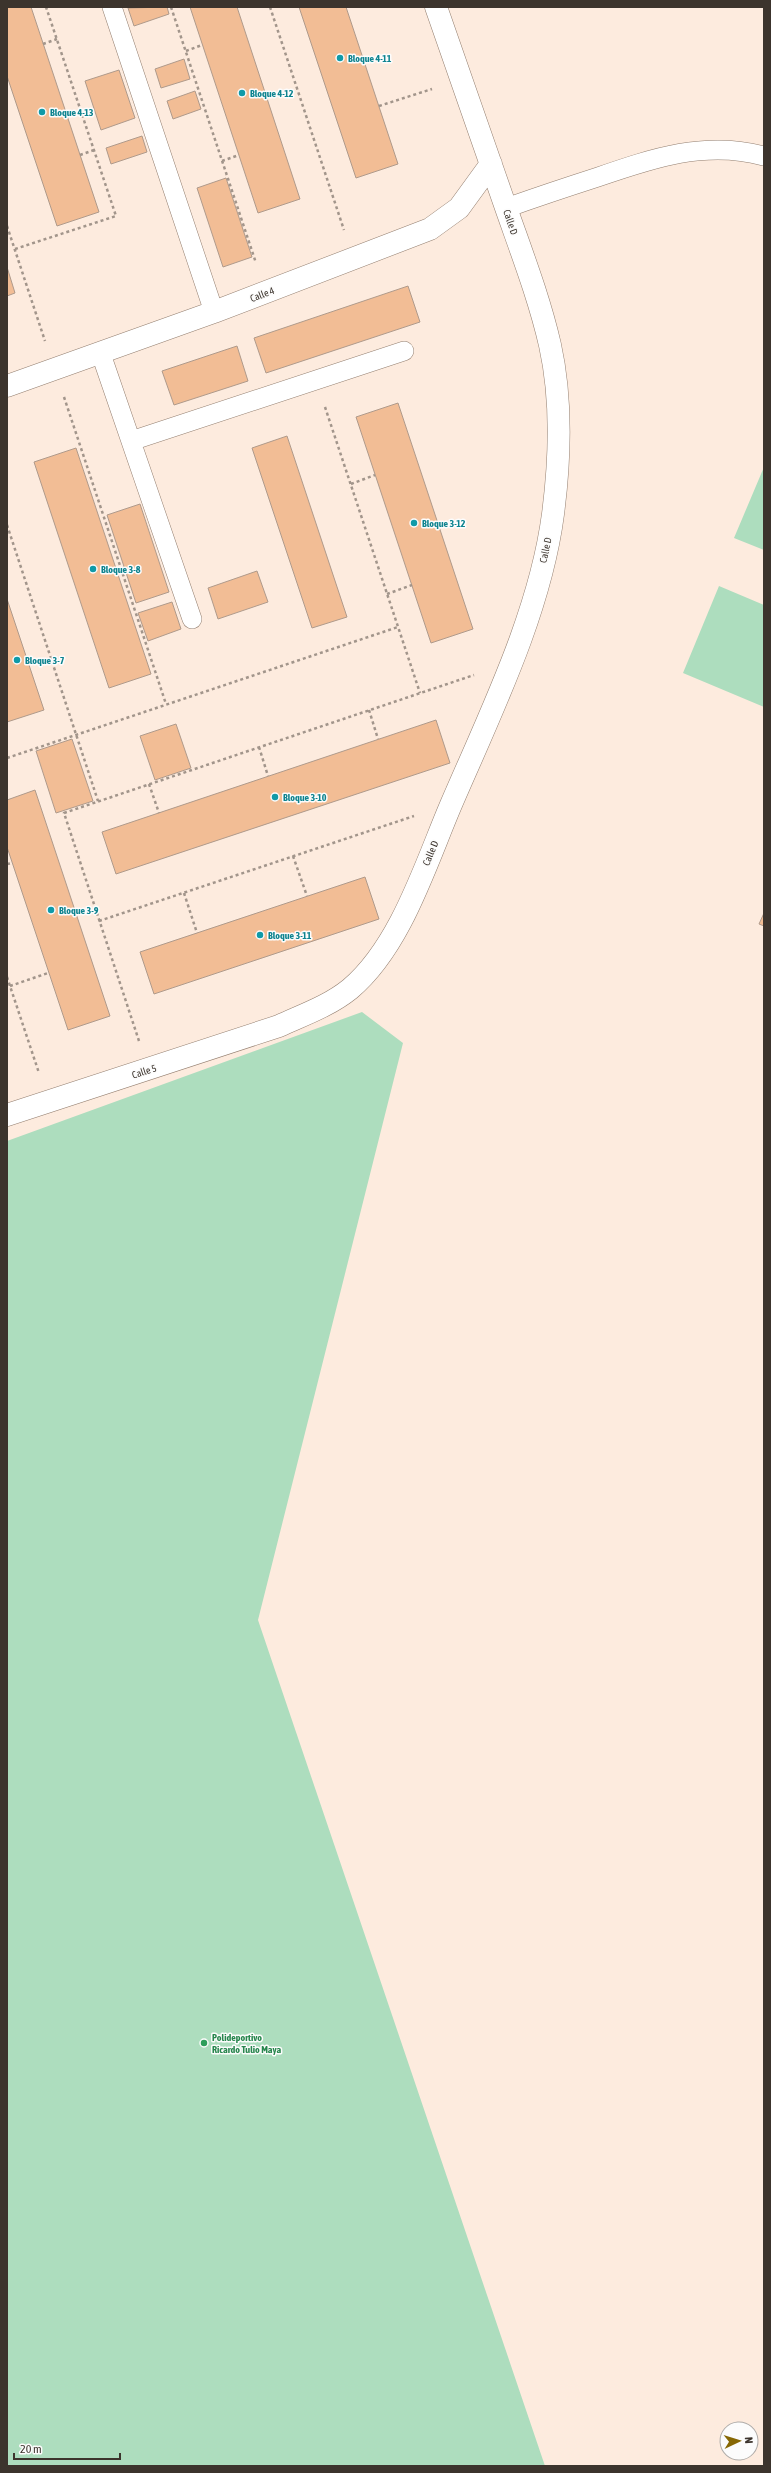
<svg xmlns="http://www.w3.org/2000/svg" width="771" height="2473" viewBox="0 0 771 2473" font-family="'Asap Condensed',sans-serif">
<rect width="100%" height="100%" fill="#fdebde"/>
<!-- green -->
<path fill="#adddbe" d="M 764,467 L 764,550 L 734,538 Z
M 719,586 L 764,605 L 764,707 L 683,673 Z
M 362,1012 L 403,1043 L 258,1620 L 545,2466 L 7,2466 L 7,1141 Z"/>
<!-- building -->
<path fill="#f2bd95" stroke="#af9a8b" d="M 7,7 L 31,7 L 99,212 L 57,226 L 7,76 Z
M 167,7 L 169,14 L 134,26 L 128,8 Z
M 190,7 L 237,7 L 300,199 L 258,213 Z
M 299,7 L 346,7 L 398,164 L 356,178 Z
M 184,59 L 190,79 L 161,88 L 155,69 Z
M 119,70 L 135,118 L 101,130 L 85,81 Z
M 195,91 L 201,109 L 173,119 L 167,101 Z
M 142,136 L 147,152 L 111,164 L 106,148 Z
M 226,178 L 252,257 L 223,267 L 197,188 Z
M 7,267 L 15,293 L 7,296 Z
M 408,286 L 420,322 L 266,373 L 254,338 Z
M 237,346 L 248,381 L 174,405 L 162,371 Z
M 398,403 L 473,629 L 431,643 L 356,417 Z
M 287,436 L 347,617 L 312,628 L 252,448 Z
M 76,448 L 151,674 L 109,688 L 34,462 Z
M 140,504 L 169,592 L 136,603 L 107,515 Z
M 257,571 L 268,602 L 218,619 L 208,588 Z
M 7,599 L 44,710 L 7,722 Z
M 172,602 L 181,629 L 148,641 L 138,613 Z
M 436,720 L 450,763 L 116,874 L 102,832 Z
M 176,724 L 191,768 L 155,780 L 140,736 Z
M 72,739 L 93,801 L 56,813 L 36,751 Z
M 35,790 L 110,1016 L 68,1030 L 7,847 L 7,800 Z
M 365,877 L 379,919 L 154,994 L 140,952 Z
M 764,913 L 764,926 L 759,924 Z"/>
<g fill="none" stroke-linecap="round" stroke-linejoin="round">
<defs>
<path id="service" d="M 112,7 L 214,312
M 506,208 C 537,197 567,187 598,177 C 653,158 706,140 764,156
M 101,354 L 192,619
M 131,441 L 404,351"/>
<path id="minor" d="M 7,386 L 214,312 L 430,229 L 459,208 L 491,164
M 7,1115 L 279,1026 C 303,1015 329,1006 350,989 C 400,947 425,866 450,807 C 489,716 540,614 553,514 C 560,460 562,399 550,345 C 539,297 521,251 505,205 C 482,139 459,73 436,7"/>
</defs>
<!-- service casing -->
<use href="#service" stroke="#937f70" stroke-width="20"/>
<!-- minor casing -->
<use href="#minor" stroke="#937f70" stroke-width="23"/>
<!-- path -->
<path stroke="#a2958b" stroke-width="2.5" stroke-dasharray="3 3" stroke-linecap="butt" d="M 171,7 L 256,263
M 270,7 L 344,230
M 43,44 L 57,39
M 186,51 L 202,45
M 379,106 L 432,89
M 80,155 L 94,150
M 222,161 L 239,155
M 7,226 L 45,341
M 15,249 L 116,216 L 46,7
M 64,397 L 166,704
M 325,407 L 420,693
M 351,484 L 375,475
M 7,525 L 98,801
M 387,594 L 412,585
M 369,710 L 378,739
M 259,747 L 268,776
M 7,758 L 398,627
M 149,784 L 159,813
M 293,856 L 307,896
M 7,864 L 12,863
M 184,893 L 197,933
M 99,921 L 414,816
M 7,977 L 39,1073
M 10,986 L 48,973
M 139,1041 L 64,813 L 474,675"/>
<!-- service -->
<use href="#service" stroke="#fff" stroke-width="19"/>
<!-- minor -->
<use href="#minor" stroke="#fff" stroke-width="22"/>
</g>
<!-- markers -->
<g fill="#0f9aa8" stroke="#fcfcfc" stroke-width="1.5">
<circle cx="340" cy="58" r="4"/>
<circle cx="242" cy="93" r="4"/>
<circle cx="42" cy="112" r="4"/>
<circle cx="414" cy="523" r="4"/>
<circle cx="93" cy="569" r="4"/>
<circle cx="17" cy="660" r="4"/>
<circle cx="275" cy="797" r="4"/>
<circle cx="51" cy="910" r="4"/>
<circle cx="260" cy="935" r="4"/>
</g>
<circle fill="#2e9e5b" stroke="#fcfcfc" stroke-width="1.5" cx="204" cy="2043" r="4"/>
<g text-anchor="middle" stroke-width="3" stroke-linejoin="round" paint-order="stroke">
<!-- culture labels -->
<g font-size="10" font-weight="bold" fill="#0d838f" stroke="#fcfcfc" text-anchor="start">
<text x="348" y="62">Bloque 4-11</text>
<text x="250" y="97">Bloque 4-12</text>
<text x="50" y="116">Bloque 4-13</text>
<text x="422" y="527">Bloque 3-12</text>
<text x="101" y="573">Bloque 3-8</text>
<text x="25" y="664">Bloque 3-7</text>
<text x="283" y="801">Bloque 3-10</text>
<text x="59" y="914">Bloque 3-9</text>
<text x="268" y="939">Bloque 3-11</text>
</g>
<!-- street labels -->
<g font-size="10" fill="#3c342d" stroke="#fcfcfc">
<text transform="translate(511 222) rotate(71)" y="4">Calle D</text>
<text transform="translate(262 294) rotate(-21)" y="4">Calle 4</text>
<text transform="translate(545 550) rotate(-78)" y="4">Calle D</text>
<text transform="translate(430 853) rotate(-67)" y="4">Calle D</text>
<text transform="translate(144 1071) rotate(-18)" y="4">Calle 5</text>
</g>
<!-- leisure labels -->
<g font-size="10" font-weight="bold" fill="#27864d" stroke="#fcfcfc" text-anchor="start">
<text x="212" y="2041">Polideportivo<tspan x="212" dy="12">Ricardo Tulio Maya</tspan></text>
</g>
</g>
<!-- border -->
<rect width="771" height="2473" fill="none" stroke="#3c342d" stroke-width="16"/>
<!-- north arrow -->
<g transform="translate(739 2441) rotate(86)"><circle r="19" fill="#fcfcfc" stroke="#afaca9"/>
<path d="M0-3L7 15L0 10L-7 15Z" fill="#876804"/>
<text y="-6" font-size="11" font-weight="bold" text-anchor="middle" fill="#3c342d">N</text>
</g>
<!-- scale -->
<path d="M14 2453v6h106v-6" fill="none" stroke="#3c342d" stroke-width="2"/>
<text x="20" y="2453" font-size="12" fill="#3c342d" stroke="#fcfcfc" stroke-width="3" paint-order="stroke">20 m</text>
</svg>
